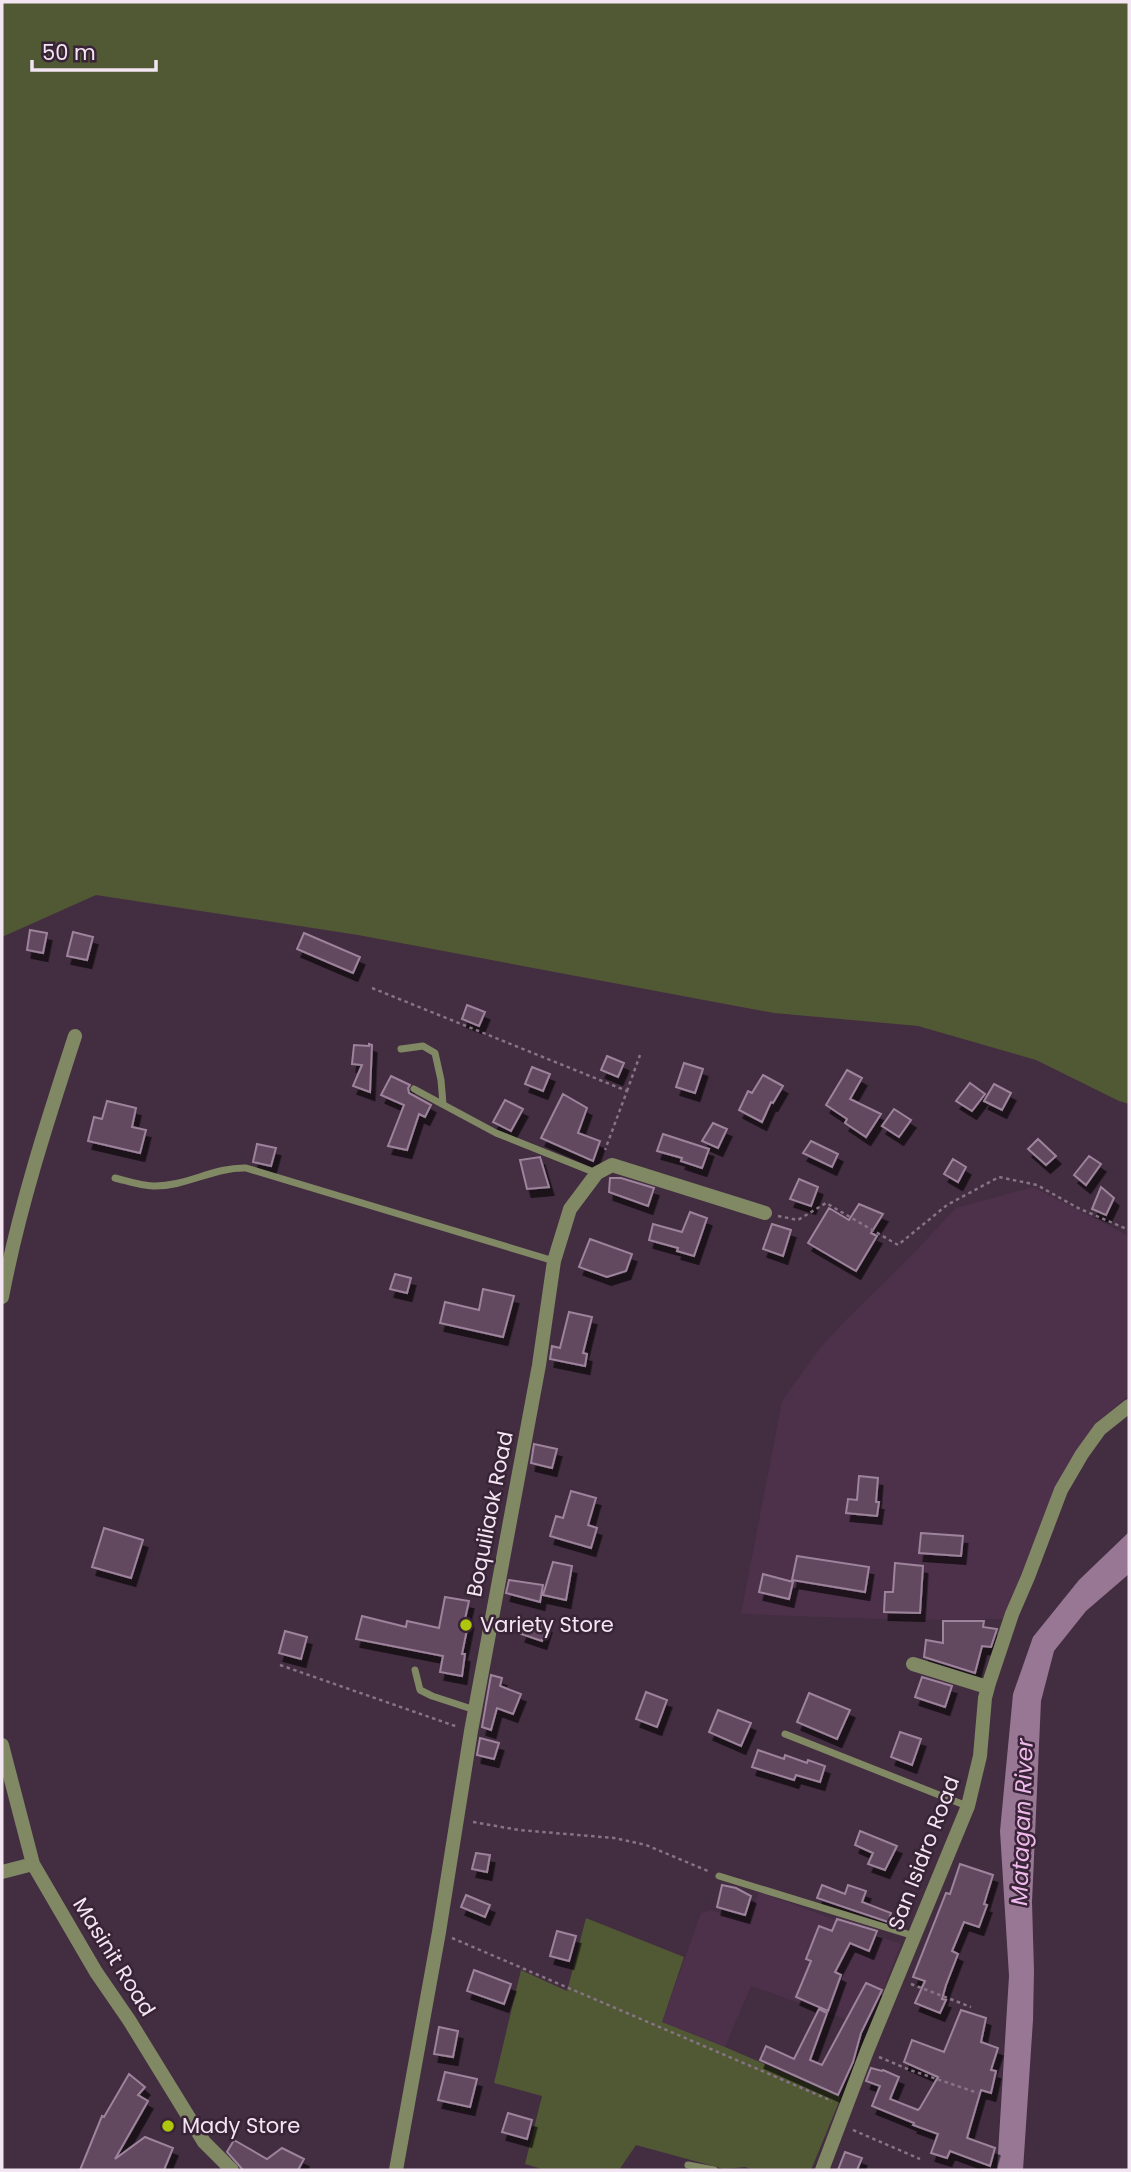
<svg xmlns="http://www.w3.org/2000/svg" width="1131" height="2172" viewBox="0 0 1131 2172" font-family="Poppins,sans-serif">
<defs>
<filter id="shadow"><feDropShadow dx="4.5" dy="8" stdDeviation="0" flood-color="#0009"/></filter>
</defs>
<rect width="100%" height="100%" fill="#432d41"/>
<!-- built -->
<path fill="#4d314b" d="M 1033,1187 L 1129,1236 L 1129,1395 L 1094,1425 L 1065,1469 L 1003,1619 L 908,1620 L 741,1614 L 782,1401 L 821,1347 L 843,1323 L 911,1256 L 956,1208 Z
M 759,1892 L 901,1944 L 868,2027 L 751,1986 L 725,2047 L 662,2022 L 701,1913 L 711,1910 L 748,1922 Z"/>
<!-- green -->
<path fill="#515834" d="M 2,2 L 1129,2 L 1129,1104 L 1119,1101 L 1036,1060 L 918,1026 L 774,1013 L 358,935 L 96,895 L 2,937 Z
M 586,1918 L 684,1957 L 662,2022 L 725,2047 L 841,2097 L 811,2170 L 754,2170 L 745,2167 L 724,2169 L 636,2145 L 619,2170 L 545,2170 L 525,2164 L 542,2096 L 494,2083 L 521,1970 L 567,1991 Z"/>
<!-- water -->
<path fill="#987795" d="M 1129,1532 L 1129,1574 L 1086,1611 L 1054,1651 L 1041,1701 L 1032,1902 L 1034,1971 L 1033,2020 L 1023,2170 L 997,2170 L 1009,1976 L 1000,1831 L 1013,1694 L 1033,1637 L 1079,1580 Z"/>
<!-- building -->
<path fill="#624a61" stroke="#9d839b" stroke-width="2" filter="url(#shadow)" d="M 30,930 L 47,933 L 43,953 L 27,950 Z
M 73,932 L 93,937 L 87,960 L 67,956 Z
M 304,933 L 360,957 L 353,973 L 297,949 Z
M 467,1005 L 485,1012 L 479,1026 L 462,1019 Z
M 369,1044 L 372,1045 L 370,1092 L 353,1086 L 362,1065 L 352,1064 L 354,1045 L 369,1046 Z
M 607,1056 L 624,1063 L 618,1077 L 601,1070 Z
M 684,1063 L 703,1069 L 695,1093 L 676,1087 Z
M 532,1067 L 550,1074 L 543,1091 L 525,1084 Z
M 847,1070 L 862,1078 L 850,1099 L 881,1114 L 866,1137 L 845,1123 L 847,1119 L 826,1105 Z
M 763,1075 L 783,1086 L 773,1103 L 771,1102 L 762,1122 L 739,1110 L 748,1091 L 752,1093 Z
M 391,1076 L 410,1085 L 408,1088 L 409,1093 L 431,1105 L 425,1117 L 419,1114 L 407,1150 L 388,1146 L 404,1105 L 381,1095 Z
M 970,1083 L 985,1094 L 972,1111 L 956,1101 Z
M 994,1084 L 1011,1093 L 1002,1110 L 984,1101 Z
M 563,1094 L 587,1108 L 578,1133 L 600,1141 L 593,1161 L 541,1138 Z
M 505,1100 L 523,1109 L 511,1131 L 493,1122 Z
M 107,1101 L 136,1108 L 132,1127 L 146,1130 L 140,1153 L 88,1141 L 94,1117 L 102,1119 Z
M 894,1109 L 911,1120 L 899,1137 L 882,1126 Z
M 713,1123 L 727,1129 L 718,1148 L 702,1141 Z
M 663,1134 L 709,1149 L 702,1168 L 681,1161 L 682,1158 L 657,1151 Z
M 1038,1139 L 1056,1156 L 1046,1165 L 1028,1149 Z
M 811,1141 L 838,1154 L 832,1167 L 803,1153 Z
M 257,1144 L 276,1148 L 271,1166 L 253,1162 Z
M 1089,1156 L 1101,1164 L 1086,1185 L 1074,1175 Z
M 540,1157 L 549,1187 L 527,1189 L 520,1160 Z
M 953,1159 L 966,1167 L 958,1182 L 944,1174 Z
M 610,1178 L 621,1178 L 654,1188 L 648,1206 L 609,1192 Z
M 799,1179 L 818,1187 L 811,1206 L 790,1199 Z
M 1101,1187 L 1114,1198 L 1106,1215 L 1092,1209 Z
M 859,1204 L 883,1214 L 871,1233 L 877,1236 L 856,1271 L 808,1243 L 829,1208 L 849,1220 Z
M 690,1212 L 707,1218 L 694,1256 L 677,1251 L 678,1248 L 649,1240 L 653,1224 L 682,1232 Z
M 772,1224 L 791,1230 L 783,1256 L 763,1249 Z
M 590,1239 L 632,1254 L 626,1271 L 607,1277 L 579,1267 Z
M 395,1274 L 411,1278 L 407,1293 L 390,1289 Z
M 483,1289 L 514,1296 L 503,1337 L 440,1323 L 445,1302 L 479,1310 Z
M 569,1312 L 592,1317 L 583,1353 L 587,1354 L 585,1366 L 550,1359 L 552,1346 L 560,1348 Z
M 534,1444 L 557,1449 L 552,1468 L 531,1463 Z
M 859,1476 L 878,1478 L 876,1502 L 879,1502 L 877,1516 L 846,1513 L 848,1499 L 857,1500 Z
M 571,1491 L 596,1498 L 588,1525 L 597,1528 L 591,1548 L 550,1536 L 556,1516 L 563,1518 Z
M 104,1528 L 143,1540 L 131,1578 L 92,1567 Z
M 921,1533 L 963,1536 L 961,1556 L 919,1553 Z
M 797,1556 L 869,1567 L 865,1592 L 792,1580 Z
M 553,1562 L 572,1566 L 566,1600 L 543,1595 Z
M 895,1563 L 923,1566 L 920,1613 L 884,1612 L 885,1592 L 893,1592 Z
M 763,1574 L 793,1582 L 789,1599 L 759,1592 Z
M 509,1580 L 543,1585 L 540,1602 L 506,1593 Z
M 445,1597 L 469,1601 L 465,1619 L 469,1620 L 462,1654 L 465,1654 L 462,1676 L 440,1672 L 443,1656 L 356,1639 L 362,1616 L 406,1627 L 407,1621 L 439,1628 Z
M 527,1619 L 547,1625 L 542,1641 L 521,1634 Z
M 943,1621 L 984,1621 L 983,1627 L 997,1629 L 991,1647 L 982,1646 L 975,1673 L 924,1657 L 926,1640 L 943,1643 Z
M 285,1631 L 307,1637 L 301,1659 L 279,1653 Z
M 491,1675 L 502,1678 L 500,1686 L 521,1694 L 513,1714 L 497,1708 L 491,1730 L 482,1727 Z
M 922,1677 L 952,1686 L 945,1707 L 915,1697 Z
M 646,1692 L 667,1700 L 657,1727 L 636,1719 Z
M 809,1693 L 850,1710 L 837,1739 L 797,1722 Z
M 718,1710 L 751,1723 L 741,1746 L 709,1732 Z
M 900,1732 L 921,1739 L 912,1765 L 891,1757 Z
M 480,1738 L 499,1743 L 494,1759 L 477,1755 Z
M 758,1750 L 784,1759 L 785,1755 L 807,1763 L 808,1760 L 825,1766 L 820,1782 L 796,1775 L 794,1780 L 752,1767 Z
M 860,1831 L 897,1846 L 885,1870 L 868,1864 L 873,1853 L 855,1845 Z
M 476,1853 L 490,1855 L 487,1872 L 472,1869 Z
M 960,1864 L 993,1875 L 984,1904 L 987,1905 L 979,1927 L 964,1922 L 952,1951 L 958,1954 L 946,1985 L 942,1999 L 946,2000 L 940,2013 L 915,2003 L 925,1981 L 913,1977 L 946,1893 L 950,1894 Z
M 722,1885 L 736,1888 L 751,1896 L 745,1915 L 717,1907 Z
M 822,1885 L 845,1894 L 848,1885 L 866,1891 L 862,1902 L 891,1913 L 888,1922 L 817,1898 Z
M 466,1895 L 490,1905 L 485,1917 L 461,1907 Z
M 837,1919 L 877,1931 L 869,1951 L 850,1943 L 835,1972 L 841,1975 L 828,2011 L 796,1997 L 811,1961 L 806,1959 L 819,1926 L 832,1931 Z
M 557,1931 L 576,1936 L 569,1961 L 550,1956 Z
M 474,1970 L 511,1984 L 504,2004 L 467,1991 Z
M 866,1983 L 882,1990 L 861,2033 L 853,2062 L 838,2095 L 760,2060 L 766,2046 L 794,2059 L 819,2009 L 827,2013 L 810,2060 L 822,2065 Z
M 961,2010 L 986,2018 L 981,2042 L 998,2048 L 991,2070 L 996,2071 L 991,2093 L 981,2090 L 967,2138 L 995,2148 L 990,2166 L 950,2151 L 947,2158 L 931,2153 L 938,2134 L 913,2125 L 914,2123 L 872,2106 L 880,2086 L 866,2081 L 871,2068 L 882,2071 L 883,2070 L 899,2077 L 890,2099 L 918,2110 L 920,2108 L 938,2077 L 904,2062 L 912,2040 L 944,2052 Z
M 439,2027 L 458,2031 L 453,2057 L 434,2054 Z
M 445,2072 L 477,2079 L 470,2107 L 438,2100 Z
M 129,2074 L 145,2087 L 138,2095 L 148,2101 L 115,2159 L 145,2137 L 173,2148 L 164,2170 L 80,2170 L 102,2116 L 104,2117 Z
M 508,2113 L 532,2120 L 527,2139 L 502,2132 Z
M 234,2140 L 267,2159 L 282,2148 L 304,2159 L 298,2170 L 243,2170 L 227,2152 Z
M 845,2152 L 862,2158 L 857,2170 L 838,2170 Z"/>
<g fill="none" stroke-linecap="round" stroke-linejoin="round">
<!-- path -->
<path stroke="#867384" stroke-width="2.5" stroke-dasharray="3.5 3.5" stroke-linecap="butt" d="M 372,988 L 627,1091 L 605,1150
M 627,1091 L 640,1055
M 778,1216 L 798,1220 L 826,1203 L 898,1245 L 947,1205 L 999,1177 L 1037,1185 L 1078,1208 L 1129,1230
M 280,1665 L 458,1727
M 473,1822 L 519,1830 L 614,1838 L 646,1845 L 708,1871
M 452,1938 L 832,2101
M 911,1984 L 971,2007
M 879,2057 L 910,2070 L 978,2093
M 853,2130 L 920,2159"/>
<!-- service -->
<path stroke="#808864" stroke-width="7" d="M 401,1049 L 423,1046 L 435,1053 L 441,1080 L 443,1104
M 414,1089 L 496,1133 L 596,1173
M 115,1178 C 127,1181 141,1186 153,1186 C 185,1187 214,1167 246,1168 L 554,1261
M 415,1670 L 420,1690 L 432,1696 L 475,1710
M 785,1734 L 967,1806
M 719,1876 L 914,1936
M 688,2165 L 714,2170"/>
<!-- minor -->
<path stroke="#808864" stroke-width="14" d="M 2,1297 C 19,1208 47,1122 75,1036
M 913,1664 L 987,1687
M 2,1745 L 33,1864 L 96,1972 L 129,2020 L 204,2142 L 232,2170
M 2,1872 L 33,1864
M 396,2170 L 439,1932 L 471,1731 L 539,1365 L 554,1261 L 570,1209 L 597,1173 L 612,1165 L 765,1213"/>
<!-- tertiary -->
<path stroke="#808864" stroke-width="14" d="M 822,2170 L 867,2051 L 968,1806 L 980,1756 L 985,1698 L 989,1683 L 1012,1614 L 1028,1577 L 1061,1490 L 1082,1454 L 1100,1429 L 1129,1406"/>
</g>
<!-- markers -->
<g fill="#aec60c" stroke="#382337" stroke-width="2.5">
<circle cx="466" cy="1625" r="7"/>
<circle cx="168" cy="2126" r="7"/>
</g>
<g text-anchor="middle" stroke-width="5" stroke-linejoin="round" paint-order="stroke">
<!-- street labels -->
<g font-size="21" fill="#f4e5f2" stroke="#382337">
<text transform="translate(490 1514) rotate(-79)" y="7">Boquiliaok Road</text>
<text transform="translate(924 1853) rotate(-69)" y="7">San Isidro Road</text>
<text transform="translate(114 1957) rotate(58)" y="7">Masinit Road</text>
</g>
<!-- poi labels -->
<g font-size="21" fill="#f4e5f2" stroke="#382337" text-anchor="start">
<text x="480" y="1632">Variety Store</text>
<text x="182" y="2133">Mady Store</text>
</g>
<!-- water labels -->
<g font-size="23" font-style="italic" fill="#eeb9eb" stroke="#382337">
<text transform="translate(1022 1822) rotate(-88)" y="8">Matagan River</text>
</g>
</g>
<!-- border -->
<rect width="1131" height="2172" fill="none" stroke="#f4e5f2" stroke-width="7"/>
<!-- scale -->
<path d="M32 60v10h124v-10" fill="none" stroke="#f4e5f2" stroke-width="3.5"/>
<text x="42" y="60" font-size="21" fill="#f4e5f2" stroke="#382337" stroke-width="5" paint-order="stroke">50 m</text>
</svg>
